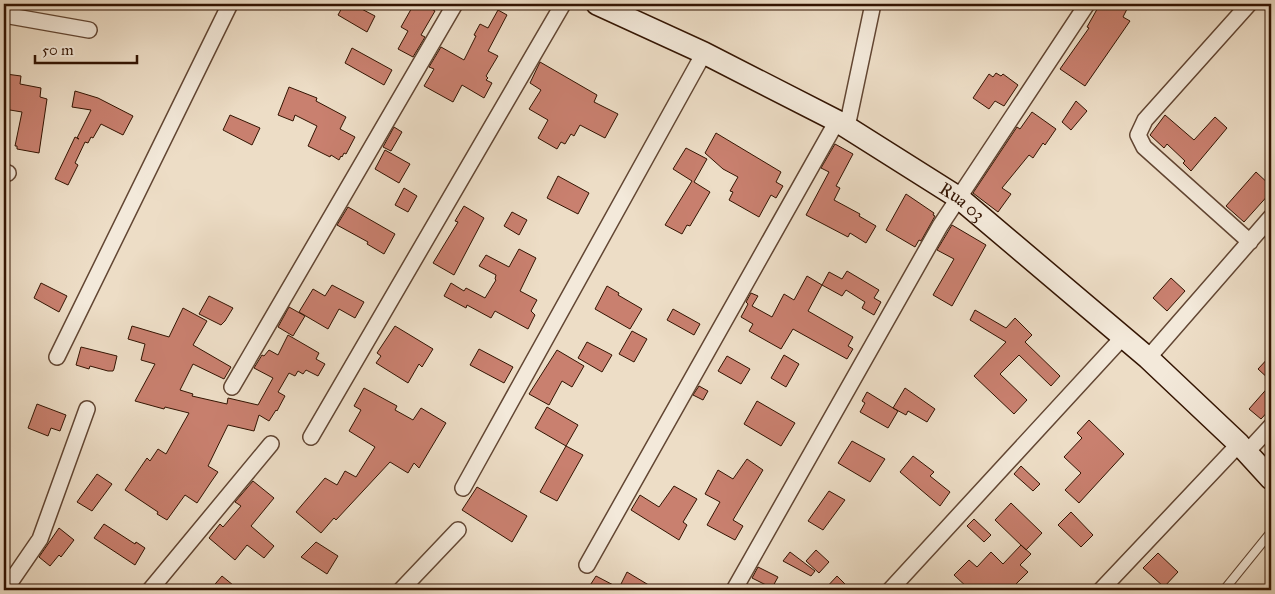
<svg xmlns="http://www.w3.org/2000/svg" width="1275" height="594" viewBox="0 0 1275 594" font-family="'IM FELL Great Primer',serif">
<rect width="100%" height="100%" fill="#edddc6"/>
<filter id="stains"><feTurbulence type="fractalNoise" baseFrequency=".004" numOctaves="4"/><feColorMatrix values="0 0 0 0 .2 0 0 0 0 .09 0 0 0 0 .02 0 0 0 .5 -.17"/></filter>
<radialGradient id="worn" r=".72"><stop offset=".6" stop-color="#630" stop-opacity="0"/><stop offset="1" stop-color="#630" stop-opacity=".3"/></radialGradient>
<!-- building -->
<path fill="#c9806f" stroke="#331402" d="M 344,4 L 352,4 L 375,16 L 367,32 L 338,15 Z
M 414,4 L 423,4 L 435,11 L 421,35 L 425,37 L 413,57 L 398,49 L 408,31 L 401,27 Z
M 1100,4 L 1118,4 L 1127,9 L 1123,17 L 1130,21 L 1085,86 L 1060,69 L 1089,28 L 1087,27 Z
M 498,10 L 507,15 L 488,51 L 498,56 L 486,76 L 488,78 L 486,80 L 492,83 L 484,98 L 462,85 L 453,102 L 424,86 L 434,69 L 429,67 L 441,47 L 464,60 L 476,36 L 474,35 L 480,24 L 488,28 Z
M 352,48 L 392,70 L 384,85 L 345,63 Z
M 540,62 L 597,95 L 594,102 L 618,114 L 605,138 L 580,125 L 574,136 L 571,134 L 565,144 L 561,142 L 557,149 L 538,138 L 548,120 L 529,109 L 541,90 L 530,83 Z
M 996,73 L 1001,76 L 1003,74 L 1018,85 L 1004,106 L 995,101 L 989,109 L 973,98 L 989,74 L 993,77 Z
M 6,74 L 21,76 L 20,84 L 41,88 L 40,97 L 47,99 L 39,153 L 17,149 L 17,146 L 15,146 L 22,112 L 4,109 L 4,87 Z
M 289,87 L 317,98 L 316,101 L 346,117 L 340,129 L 355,137 L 346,154 L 344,153 L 342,157 L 341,156 L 339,160 L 331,155 L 330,157 L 308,146 L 317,126 L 295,115 L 293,121 L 278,115 Z
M 75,91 L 98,98 L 133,116 L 123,135 L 101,124 L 93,138 L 91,137 L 88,143 L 85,142 L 75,163 L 78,165 L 68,185 L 55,179 L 75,137 L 79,139 L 77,138 L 91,110 L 72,107 Z
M 1076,101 L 1087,111 L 1071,130 L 1062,122 Z
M 1032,112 L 1056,129 L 1045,145 L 1043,143 L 1033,158 L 1029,155 L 1002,188 L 1011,194 L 998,212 L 973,193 L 1017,127 L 1020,129 Z
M 230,115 L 260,128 L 252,145 L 223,130 Z
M 1165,115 L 1194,140 L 1215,117 L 1227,128 L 1191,171 L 1183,163 L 1185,161 L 1167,144 L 1164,148 L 1150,135 Z
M 394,127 L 402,132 L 391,151 L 383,147 Z
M 716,133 L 781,172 L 776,182 L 783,186 L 776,198 L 771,195 L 759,217 L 729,200 L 733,192 L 730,191 L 738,177 L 723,169 L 705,153 Z
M 835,144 L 853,154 L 836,186 L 840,188 L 834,200 L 860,214 L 859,216 L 876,226 L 866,243 L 850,233 L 848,237 L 806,215 L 829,172 L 821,168 Z
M 686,148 L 707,159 L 694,182 L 710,192 L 690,226 L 687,225 L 682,234 L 665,225 L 692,181 L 673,169 Z
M 385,150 L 410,164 L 399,183 L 375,169 Z
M 1256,172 L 1271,186 L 1271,192 L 1244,222 L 1226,206 Z
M 558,176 L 589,193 L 578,214 L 547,198 Z
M 404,188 L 417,196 L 408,212 L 395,205 Z
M 906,194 L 934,213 L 933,215 L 935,216 L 921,241 L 919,240 L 915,247 L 886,230 Z
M 464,206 L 484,218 L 454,275 L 433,263 L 458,222 L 455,221 Z
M 348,207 L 395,234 L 384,254 L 367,244 L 368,242 L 337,225 Z
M 512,212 L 527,220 L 519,235 L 504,226 Z
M 952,225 L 986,245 L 952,306 L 933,295 L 954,259 L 937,250 Z
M 519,249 L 536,258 L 520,291 L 537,300 L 531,311 L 535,315 L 528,329 L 495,311 L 491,318 L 467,305 L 466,308 L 444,296 L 451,283 L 464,291 L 466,288 L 485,298 L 496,280 L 495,279 L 496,275 L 479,266 L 486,255 L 509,267 Z
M 847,271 L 879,290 L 874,298 L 881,302 L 874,315 L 862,308 L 865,302 L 846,290 L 842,296 L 822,285 L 829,272 L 842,279 Z
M 807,276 L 822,285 L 808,311 L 853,337 L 848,346 L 853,349 L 847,359 L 793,329 L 781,349 L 749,331 L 753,324 L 741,317 L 748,304 L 746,302 L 751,293 L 758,296 L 752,306 L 772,317 L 784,294 L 794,300 Z
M 1171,278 L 1185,291 L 1167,311 L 1153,298 Z
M 41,283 L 67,296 L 59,312 L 34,298 Z
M 332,285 L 364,302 L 355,318 L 339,309 L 328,329 L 299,312 L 313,289 L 325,296 Z
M 607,286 L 619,293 L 618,295 L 642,309 L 630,329 L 595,309 Z
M 209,296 L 233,308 L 225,321 L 221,325 L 199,314 Z
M 289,307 L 305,316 L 293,336 L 278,327 Z
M 183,308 L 207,321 L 193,345 L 231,367 L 224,379 L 193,364 L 180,390 L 193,394 L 192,396 L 227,404 L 228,398 L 258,405 L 273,378 L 254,368 L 262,355 L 264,356 L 269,350 L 278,355 L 288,335 L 319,353 L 316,359 L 325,364 L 318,376 L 306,370 L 303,374 L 298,371 L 295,376 L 289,373 L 278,392 L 285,396 L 277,411 L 276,410 L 269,421 L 259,415 L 254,431 L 228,425 L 208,466 L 218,472 L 211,482 L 197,503 L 185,495 L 167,520 L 157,514 L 158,512 L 125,490 L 147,458 L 150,461 L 158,449 L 166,454 L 189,413 L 165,407 L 164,409 L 135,401 L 155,364 L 141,360 L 145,344 L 128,339 L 132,326 L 169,337 Z
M 673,309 L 700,324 L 694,335 L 667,320 Z
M 975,310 L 1006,328 L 1015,318 L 1032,335 L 1025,342 L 1060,376 L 1051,386 L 1019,355 L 1000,374 L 1027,400 L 1014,414 L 974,376 L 1006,342 L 970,320 Z
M 395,326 L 433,349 L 422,367 L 419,364 L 408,383 L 376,363 L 381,356 L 377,353 Z
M 632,331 L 647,339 L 634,362 L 619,354 Z
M 587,342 L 612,355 L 602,372 L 578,358 Z
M 81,347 L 117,356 L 114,369 L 113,371 L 108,371 L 90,366 L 89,369 L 76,365 Z
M 479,349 L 513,367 L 504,383 L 470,365 Z
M 557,350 L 584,366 L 572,387 L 562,381 L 549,405 L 529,394 Z
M 784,355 L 799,364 L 786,387 L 771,378 Z
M 1271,355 L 1271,381 L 1258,369 Z
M 727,356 L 750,369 L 741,384 L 718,371 Z
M 1271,384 L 1271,408 L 1261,419 L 1249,409 Z
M 699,386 L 708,391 L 703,400 L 693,395 Z
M 364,388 L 397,406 L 395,410 L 413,420 L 421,408 L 446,423 L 419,468 L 414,463 L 408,473 L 390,462 L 336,520 L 334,518 L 321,533 L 296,512 L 325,478 L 337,485 L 345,471 L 356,477 L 375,447 L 349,431 L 361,410 L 354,406 Z
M 905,388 L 935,409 L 927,422 L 908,411 L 906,415 L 893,408 Z
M 867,392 L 898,411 L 888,428 L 860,412 L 865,403 L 862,401 Z
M 757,401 L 795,423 L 781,446 L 744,424 Z
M 37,404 L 66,415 L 60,431 L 51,428 L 48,436 L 28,428 Z
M 547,407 L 578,425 L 566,446 L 583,455 L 557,501 L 540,492 L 566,446 L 535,428 Z
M 1089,420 L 1124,454 L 1079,503 L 1065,490 L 1081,473 L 1064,457 L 1082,438 L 1077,433 Z
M 852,441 L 885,459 L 870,482 L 838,463 Z
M 913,456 L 934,472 L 930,476 L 950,492 L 940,506 L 900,472 Z
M 747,459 L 763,470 L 733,520 L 743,526 L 735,540 L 707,525 L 720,502 L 705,494 L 718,470 L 733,479 Z
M 1021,466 L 1040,484 L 1033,491 L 1014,474 Z
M 97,474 L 112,484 L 92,511 L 77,502 Z
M 253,481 L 274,498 L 251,526 L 274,546 L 264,558 L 247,545 L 235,560 L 209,538 L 220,524 L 223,527 L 241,506 L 235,502 Z
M 674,486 L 697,499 L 683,522 L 687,525 L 679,540 L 631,510 L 640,495 L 659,507 Z
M 477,487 L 527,516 L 512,542 L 462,510 Z
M 829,491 L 845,500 L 823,530 L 808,521 Z
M 1011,503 L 1042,533 L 1026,550 L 995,520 Z
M 1071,512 L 1093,535 L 1081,547 L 1058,525 Z
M 974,519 L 991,535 L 984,542 L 967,526 Z
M 104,524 L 135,544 L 136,542 L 145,548 L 135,565 L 94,538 Z
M 59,528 L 74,540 L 61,557 L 59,555 L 50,566 L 39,557 Z
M 316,542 L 338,556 L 327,574 L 301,557 Z
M 1021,545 L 1031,554 L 1020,565 L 1028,572 L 1016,584 L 1022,590 L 1006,590 L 1002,586 L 997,590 L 970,590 L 954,575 L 969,560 L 977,567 L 991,552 L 1003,564 Z
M 816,550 L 829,562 L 819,573 L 806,561 Z
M 790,552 L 815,571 L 811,576 L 783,561 Z
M 1158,553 L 1178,572 L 1164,587 L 1143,568 Z
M 758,567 L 778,577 L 772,588 L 752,578 Z
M 627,572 L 657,590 L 587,590 L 596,576 L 619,588 Z
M 222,576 L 239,590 L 210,590 Z
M 837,576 L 851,590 L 824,590 Z"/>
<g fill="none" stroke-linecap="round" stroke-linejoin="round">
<defs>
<path id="lane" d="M 1224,590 L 1271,532"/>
<path id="street" d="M 1249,4 L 1145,120 L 1138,135 L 1144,147 L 1250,242
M 4,15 L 89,30
M 847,127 L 873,4
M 4,172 L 8,173
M 57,357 L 230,4
M 1148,358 L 1271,217
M 232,387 L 455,4
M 311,437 L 563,4
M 1247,452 L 1271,426
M 463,488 L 704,53
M 587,565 L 837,121
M 5,590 L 40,539 L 87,409
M 150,590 L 271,444
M 401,590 L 458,530
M 734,590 L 940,226 L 1087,4
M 890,590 L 1123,337
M 1101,590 L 1239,444"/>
<g id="secondary">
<path id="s1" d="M 597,4 L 704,53 L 837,121 L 959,198 L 1148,358 L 1239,444 L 1271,479"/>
</g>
</defs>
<!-- lane casing -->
<use href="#lane" stroke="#624633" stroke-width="10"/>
<!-- street casing -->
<use href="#street" stroke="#624633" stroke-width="18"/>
<!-- secondary casing -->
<use href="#secondary" stroke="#331402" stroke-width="24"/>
<!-- lane -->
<use href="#lane" stroke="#f3e9da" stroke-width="8"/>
<!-- street -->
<use href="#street" stroke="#f3e9da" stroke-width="15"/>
<!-- secondary -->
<use href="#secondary" stroke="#f3e9da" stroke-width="21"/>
</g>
<g text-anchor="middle" stroke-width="4" stroke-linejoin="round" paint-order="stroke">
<!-- street labels -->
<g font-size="18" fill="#331402" stroke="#f3e9da">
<text dy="6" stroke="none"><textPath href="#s1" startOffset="416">Rua 03</textPath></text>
</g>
</g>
<!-- margin -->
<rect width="1275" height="594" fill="none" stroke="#edddc6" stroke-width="20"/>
<rect x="5" y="5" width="1265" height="584" fill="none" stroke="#331402" stroke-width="2.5"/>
<rect x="10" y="10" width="1255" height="574" fill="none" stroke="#331402"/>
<!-- scale -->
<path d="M35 55v8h102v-8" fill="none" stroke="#331402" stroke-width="2.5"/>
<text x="42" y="55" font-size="15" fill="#331402" stroke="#f3e9da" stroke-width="4" paint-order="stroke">50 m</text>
<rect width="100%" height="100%" filter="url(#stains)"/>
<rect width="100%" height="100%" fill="url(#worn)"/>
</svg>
